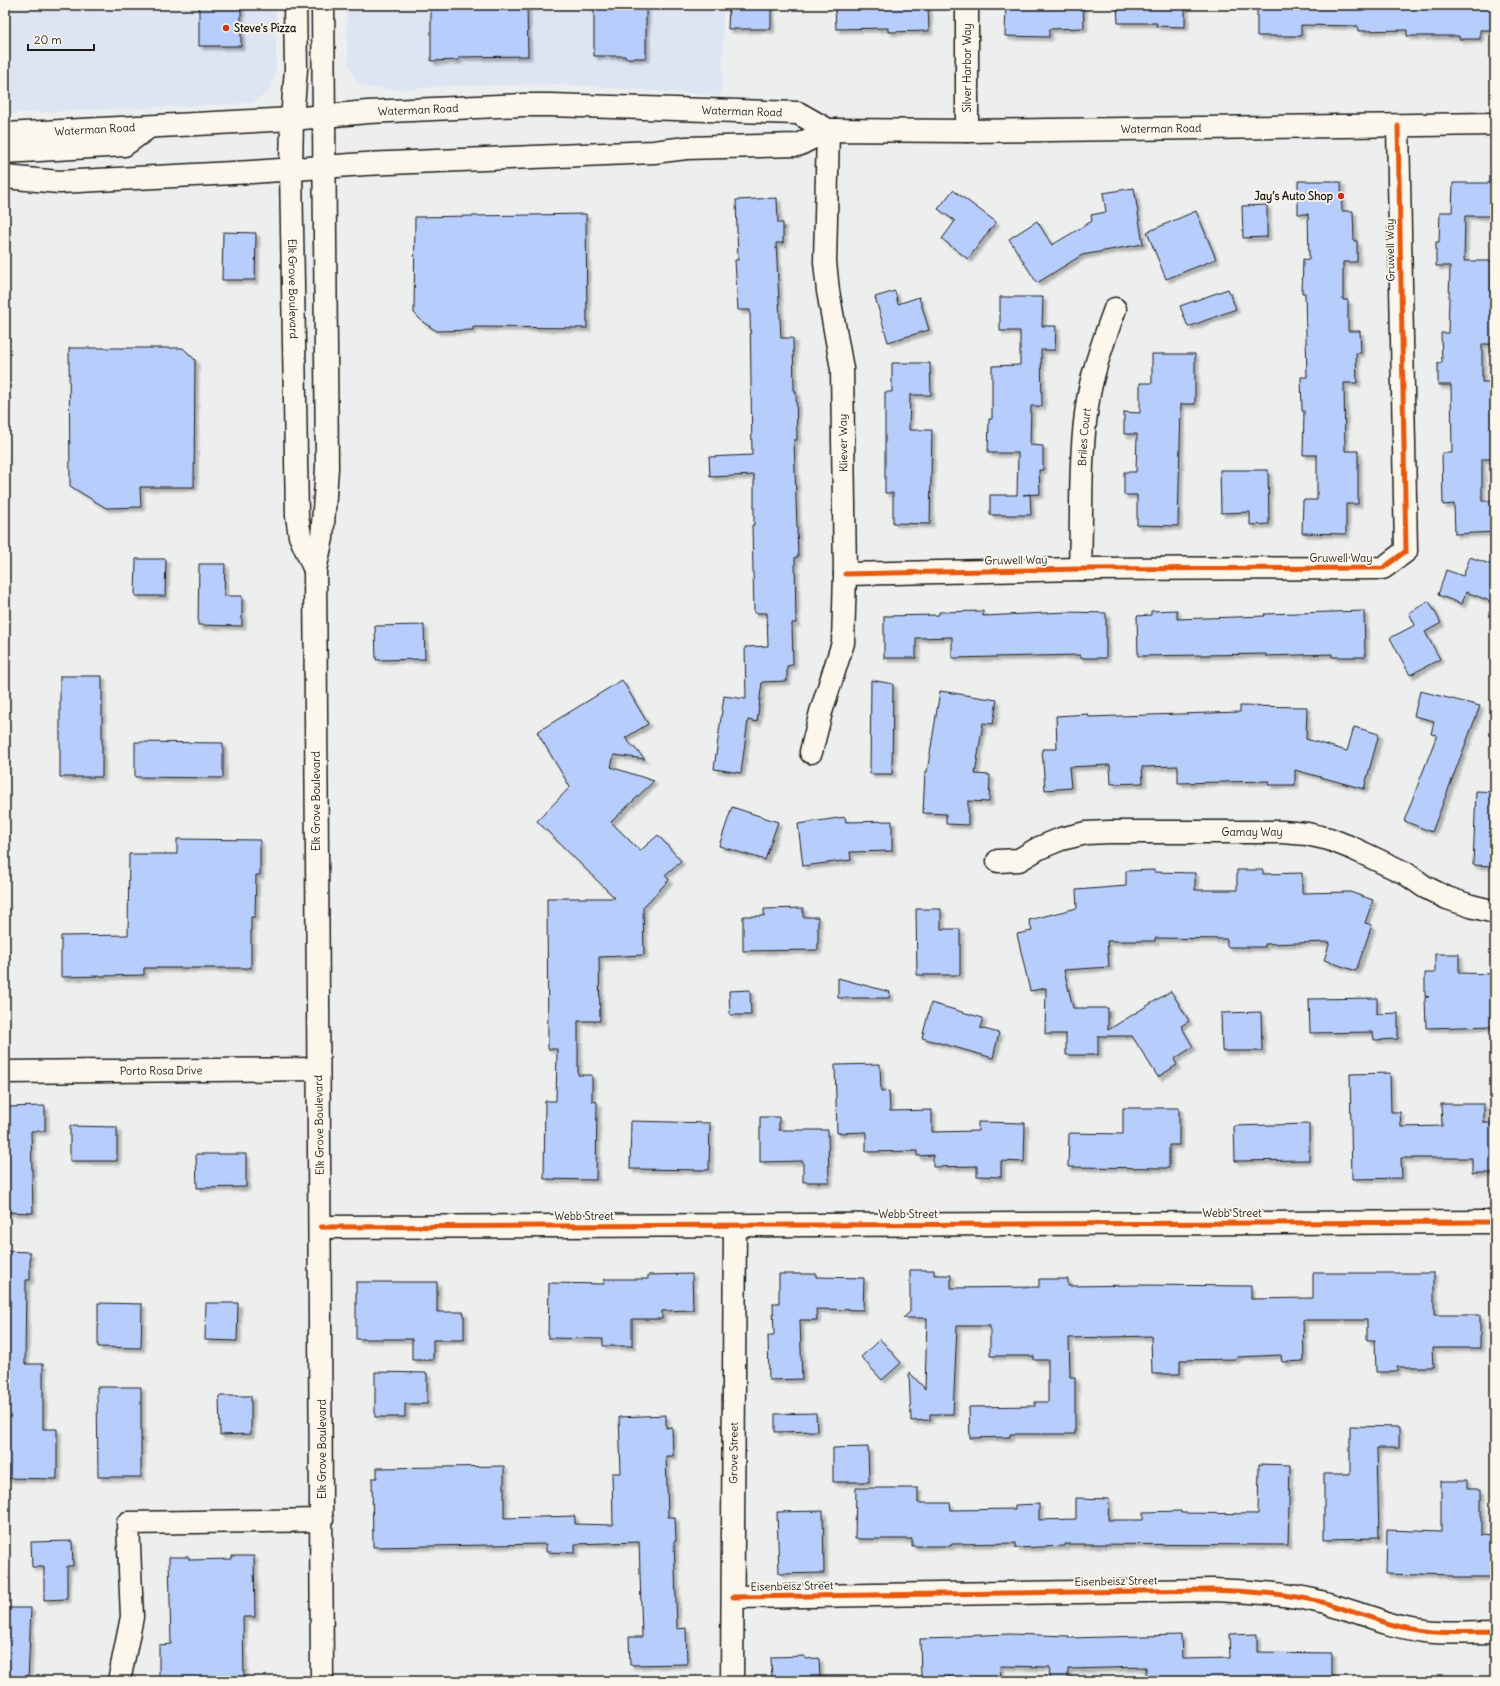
<svg xmlns="http://www.w3.org/2000/svg" width="1500" height="1686" viewBox="0 0 1500 1686" font-family="Delius,sans-serif">
<defs>
<filter id="shadow"><feDropShadow dx="3.5" dy="3.5" stdDeviation="1" flood-color="#0004"/></filter>
</defs>
<rect width="100%" height="100%" fill="#edefef"/>
<filter id="ink" filterUnits="userSpaceOnUse"><feTurbulence type="fractalNoise" baseFrequency=".025" numOctaves="2"/><feDisplacementMap in="SourceGraphic" scale="8" xChannelSelector="R" yChannelSelector="G"/><feConvolveMatrix kernelMatrix="1 2 1 2 8 2 1 2 1" color-interpolation-filters="sRGB"/></filter>
<g filter="url(#ink)">
<!-- built -->
<path fill="#dde5f3" d="M 5,5 L 276,5 L 276,71 L 269,92 L 252,103 L 5,114 Z
M 347,5 L 723,5 L 723,78 L 720,96 L 559,84 L 449,86 L 398,90 L 371,88 L 357,82 L 349,66 L 347,41 Z"/>
<!-- building -->
<path fill="#b7cdfc" stroke="#1c1c1c" filter="url(#shadow)" d="M 199,5 L 241,5 L 241,46 L 199,46 Z
M 431,5 L 527,5 L 528,56 L 459,57 L 459,60 L 431,61 Z
M 594,5 L 646,5 L 646,58 L 625,58 L 625,56 L 594,56 Z
M 729,5 L 771,5 L 771,29 L 728,29 Z
M 835,5 L 928,5 L 929,31 L 888,32 L 888,28 L 836,29 Z
M 1006,5 L 1083,5 L 1084,28 L 1049,29 L 1049,37 L 1005,36 Z
M 1117,5 L 1185,5 L 1185,27 L 1156,26 L 1157,23 L 1118,23 Z
M 1257,5 L 1495,5 L 1495,30 L 1480,30 L 1480,39 L 1459,39 L 1459,36 L 1407,36 L 1407,30 L 1358,31 L 1358,26 L 1301,25 L 1301,36 L 1257,36 Z
M 1298,181 L 1333,181 L 1333,182 L 1341,182 L 1342,211 L 1353,211 L 1354,241 L 1357,241 L 1357,262 L 1343,262 L 1343,300 L 1348,300 L 1348,331 L 1360,331 L 1361,353 L 1356,353 L 1357,383 L 1344,383 L 1345,451 L 1358,451 L 1358,504 L 1346,504 L 1346,534 L 1302,533 L 1303,500 L 1317,500 L 1317,455 L 1303,455 L 1304,411 L 1302,411 L 1301,377 L 1307,377 L 1305,293 L 1302,293 L 1303,259 L 1309,260 L 1308,214 L 1298,214 Z
M 1453,183 L 1495,183 L 1494,216 L 1465,216 L 1464,261 L 1492,261 L 1491,303 L 1495,303 L 1495,344 L 1482,344 L 1482,382 L 1493,382 L 1495,459 L 1482,459 L 1482,501 L 1495,501 L 1495,532 L 1455,534 L 1454,504 L 1443,505 L 1442,453 L 1452,453 L 1451,385 L 1438,385 L 1438,363 L 1442,363 L 1441,333 L 1448,333 L 1450,266 L 1436,266 L 1436,242 L 1439,242 L 1440,212 L 1452,212 Z
M 1134,188 L 1143,244 L 1082,255 L 1037,283 L 1009,239 L 1037,221 L 1052,245 L 1092,221 L 1091,215 L 1106,212 L 1103,193 Z
M 953,190 L 996,222 L 968,259 L 942,239 L 955,221 L 938,209 Z
M 777,198 L 778,223 L 783,223 L 783,243 L 776,243 L 781,338 L 793,338 L 794,391 L 796,391 L 797,440 L 794,440 L 798,557 L 795,557 L 796,623 L 792,623 L 793,665 L 787,666 L 787,681 L 762,682 L 757,722 L 748,720 L 741,773 L 714,769 L 724,696 L 746,699 L 745,647 L 768,646 L 767,613 L 754,613 L 752,525 L 754,525 L 754,475 L 710,477 L 709,457 L 752,455 L 750,310 L 738,310 L 735,260 L 738,260 L 736,200 Z
M 1267,205 L 1267,237 L 1243,238 L 1242,206 Z
M 1196,211 L 1216,259 L 1166,279 L 1147,232 Z
M 586,214 L 587,328 L 473,327 L 473,330 L 437,331 L 424,323 L 414,313 L 415,217 Z
M 223,232 L 256,233 L 255,280 L 222,280 Z
M 1228,289 L 1236,309 L 1188,327 L 1180,306 Z
M 895,291 L 898,304 L 919,297 L 929,330 L 888,342 L 875,297 Z
M 1000,297 L 1043,297 L 1042,326 L 1056,326 L 1055,350 L 1041,350 L 1042,406 L 1031,406 L 1030,445 L 1043,446 L 1043,470 L 1039,470 L 1040,494 L 1023,495 L 1030,494 L 1031,515 L 990,515 L 990,495 L 1017,495 L 1018,453 L 988,453 L 989,419 L 992,419 L 992,366 L 1020,365 L 1020,331 L 1000,331 Z
M 69,348 L 183,348 L 195,360 L 194,487 L 140,487 L 141,507 L 106,508 L 70,486 Z
M 1152,354 L 1195,354 L 1195,404 L 1181,404 L 1178,526 L 1137,525 L 1137,495 L 1124,495 L 1124,472 L 1136,472 L 1137,434 L 1124,434 L 1124,412 L 1140,413 L 1140,383 L 1152,383 Z
M 892,363 L 930,363 L 931,395 L 910,395 L 909,430 L 932,430 L 930,524 L 893,523 L 893,493 L 885,493 L 885,392 L 892,392 Z
M 1220,470 L 1268,470 L 1269,524 L 1250,525 L 1250,512 L 1221,513 Z
M 1470,557 L 1495,566 L 1495,603 L 1466,592 L 1462,604 L 1438,595 L 1446,570 L 1463,576 Z
M 136,559 L 166,559 L 165,596 L 135,596 Z
M 199,564 L 225,564 L 224,596 L 242,596 L 242,626 L 198,625 Z
M 1429,601 L 1441,623 L 1425,632 L 1440,659 L 1410,675 L 1390,638 L 1415,625 L 1409,613 Z
M 1177,610 L 1177,619 L 1265,616 L 1264,614 L 1364,611 L 1365,657 L 1332,657 L 1332,654 L 1266,656 L 1266,654 L 1138,656 L 1137,616 L 1151,615 L 1151,611 Z
M 983,611 L 983,616 L 1067,612 L 1106,613 L 1106,658 L 1080,658 L 1080,655 L 952,658 L 952,637 L 916,638 L 916,658 L 884,658 L 884,616 L 939,615 L 939,612 Z
M 424,625 L 425,659 L 376,660 L 375,626 Z
M 60,676 L 102,676 L 102,777 L 60,777 Z
M 622,680 L 648,724 L 625,738 L 645,759 L 614,755 L 611,767 L 654,781 L 611,822 L 640,851 L 658,835 L 681,861 L 665,875 L 669,880 L 643,907 L 644,955 L 599,957 L 600,1021 L 578,1021 L 578,1075 L 592,1075 L 592,1101 L 597,1102 L 596,1180 L 544,1179 L 545,1101 L 556,1101 L 557,1049 L 548,1049 L 547,898 L 615,898 L 537,821 L 570,787 L 537,732 Z
M 871,680 L 893,684 L 892,774 L 870,774 Z
M 940,691 L 997,700 L 993,724 L 983,723 L 975,774 L 990,775 L 989,802 L 968,801 L 968,825 L 946,824 L 946,814 L 923,813 L 925,772 L 927,772 Z
M 1420,691 L 1480,706 L 1432,832 L 1404,821 L 1437,735 L 1431,734 L 1434,721 L 1414,716 Z
M 1240,706 L 1307,707 L 1306,739 L 1347,751 L 1354,727 L 1379,734 L 1364,789 L 1295,770 L 1295,785 L 1268,785 L 1269,781 L 1178,783 L 1178,766 L 1142,767 L 1143,783 L 1111,784 L 1110,765 L 1069,767 L 1071,788 L 1045,790 L 1042,749 L 1057,749 L 1056,716 L 1088,714 L 1089,717 L 1240,712 Z
M 135,742 L 223,743 L 223,778 L 135,777 Z
M 1476,791 L 1495,792 L 1495,866 L 1473,865 Z
M 732,807 L 778,822 L 765,860 L 719,846 Z
M 845,817 L 846,822 L 892,821 L 892,851 L 850,852 L 851,860 L 803,866 L 798,824 Z
M 177,839 L 260,840 L 260,875 L 256,875 L 255,917 L 251,917 L 251,968 L 144,968 L 144,975 L 61,977 L 61,936 L 128,935 L 129,854 L 177,854 Z
M 1154,870 L 1154,872 L 1195,873 L 1195,890 L 1237,890 L 1237,870 L 1263,870 L 1263,874 L 1302,873 L 1302,893 L 1350,892 L 1373,900 L 1365,923 L 1372,925 L 1356,971 L 1324,960 L 1330,942 L 1265,944 L 1265,947 L 1227,947 L 1227,939 L 1155,938 L 1155,941 L 1107,941 L 1109,967 L 1064,970 L 1073,1008 L 1108,1008 L 1108,1030 L 1171,991 L 1189,1021 L 1181,1026 L 1193,1047 L 1174,1059 L 1177,1065 L 1158,1077 L 1132,1036 L 1098,1036 L 1098,1055 L 1066,1055 L 1066,1034 L 1045,1034 L 1046,988 L 1030,991 L 1017,934 L 1032,931 L 1029,920 L 1077,908 L 1076,890 L 1126,886 L 1126,871 Z
M 803,908 L 803,917 L 818,917 L 818,950 L 743,951 L 743,916 L 764,916 L 764,909 Z
M 916,909 L 941,909 L 941,929 L 960,929 L 960,975 L 917,975 Z
M 1435,954 L 1459,954 L 1459,973 L 1495,974 L 1495,1026 L 1426,1028 L 1425,997 L 1429,997 L 1425,996 L 1425,973 L 1435,973 Z
M 838,978 L 890,992 L 889,998 L 838,998 Z
M 750,990 L 751,1015 L 730,1015 L 729,991 Z
M 1377,998 L 1377,1014 L 1398,1013 L 1398,1039 L 1374,1040 L 1373,1032 L 1310,1033 L 1309,999 Z
M 931,1003 L 983,1018 L 980,1028 L 999,1033 L 993,1058 L 922,1038 Z
M 1261,1012 L 1262,1051 L 1222,1051 L 1221,1013 Z
M 880,1064 L 881,1092 L 889,1091 L 890,1111 L 932,1110 L 932,1132 L 978,1131 L 978,1122 L 1025,1123 L 1024,1162 L 1001,1161 L 1001,1177 L 977,1176 L 977,1166 L 933,1167 L 933,1155 L 917,1156 L 917,1151 L 866,1152 L 866,1132 L 837,1133 L 835,1065 Z
M 1390,1073 L 1391,1112 L 1400,1112 L 1401,1127 L 1442,1126 L 1441,1104 L 1484,1104 L 1484,1123 L 1495,1123 L 1495,1173 L 1472,1173 L 1472,1158 L 1401,1158 L 1402,1178 L 1352,1179 L 1350,1074 Z
M 45,1106 L 45,1131 L 31,1131 L 33,1213 L 5,1212 L 5,1107 Z
M 1123,1108 L 1179,1108 L 1179,1145 L 1169,1145 L 1169,1168 L 1068,1167 L 1069,1133 L 1123,1134 Z
M 760,1117 L 779,1117 L 779,1130 L 828,1130 L 829,1182 L 803,1182 L 803,1161 L 760,1162 Z
M 631,1121 L 710,1123 L 709,1170 L 630,1169 Z
M 1309,1124 L 1309,1160 L 1235,1161 L 1234,1126 Z
M 70,1126 L 117,1127 L 117,1161 L 70,1161 Z
M 196,1154 L 246,1154 L 246,1187 L 197,1188 Z
M 5,1251 L 30,1252 L 30,1280 L 26,1280 L 25,1364 L 43,1364 L 43,1429 L 57,1429 L 57,1479 L 5,1478 Z
M 910,1270 L 934,1270 L 934,1275 L 951,1275 L 951,1288 L 1039,1287 L 1039,1279 L 1068,1279 L 1068,1286 L 1139,1285 L 1251,1286 L 1251,1299 L 1313,1298 L 1313,1273 L 1434,1273 L 1434,1315 L 1480,1315 L 1480,1348 L 1432,1348 L 1433,1367 L 1397,1367 L 1397,1372 L 1376,1372 L 1375,1340 L 1367,1340 L 1367,1320 L 1303,1320 L 1304,1361 L 1282,1362 L 1281,1355 L 1237,1357 L 1237,1359 L 1180,1360 L 1180,1374 L 1152,1374 L 1151,1336 L 1069,1338 L 1070,1377 L 1075,1377 L 1075,1434 L 1010,1434 L 1010,1437 L 970,1438 L 969,1407 L 1035,1406 L 1035,1402 L 1048,1402 L 1048,1360 L 1034,1360 L 1034,1356 L 990,1356 L 990,1326 L 957,1326 L 953,1414 L 930,1414 L 930,1420 L 911,1421 L 909,1372 L 925,1389 L 927,1318 L 903,1318 L 910,1312 Z
M 692,1274 L 693,1310 L 662,1311 L 662,1319 L 632,1319 L 632,1346 L 603,1346 L 603,1339 L 548,1338 L 549,1283 L 604,1284 L 604,1279 L 648,1279 L 648,1275 Z
M 779,1274 L 816,1274 L 816,1277 L 864,1278 L 863,1310 L 816,1309 L 817,1320 L 800,1320 L 802,1379 L 769,1380 L 768,1336 L 774,1336 L 773,1303 L 779,1303 Z
M 356,1282 L 437,1282 L 437,1312 L 464,1312 L 464,1340 L 433,1340 L 433,1360 L 412,1360 L 412,1339 L 356,1339 Z
M 98,1303 L 142,1304 L 141,1348 L 98,1347 Z
M 206,1303 L 238,1303 L 237,1341 L 205,1340 Z
M 880,1339 L 901,1363 L 882,1380 L 861,1357 Z
M 375,1372 L 427,1373 L 427,1404 L 405,1404 L 405,1417 L 375,1417 Z
M 97,1387 L 141,1387 L 141,1477 L 98,1477 Z
M 219,1396 L 251,1396 L 251,1434 L 220,1435 Z
M 816,1413 L 817,1431 L 775,1432 L 775,1414 Z
M 666,1415 L 666,1428 L 672,1427 L 673,1456 L 666,1456 L 668,1517 L 675,1517 L 676,1541 L 674,1541 L 677,1629 L 686,1628 L 687,1664 L 630,1665 L 629,1637 L 642,1637 L 639,1542 L 575,1544 L 575,1553 L 546,1552 L 546,1544 L 373,1547 L 372,1478 L 377,1478 L 377,1468 L 504,1466 L 504,1518 L 575,1516 L 575,1524 L 613,1525 L 612,1473 L 621,1473 L 619,1417 Z
M 1350,1426 L 1399,1427 L 1399,1448 L 1377,1448 L 1379,1538 L 1324,1539 L 1324,1474 L 1350,1474 Z
M 868,1447 L 869,1482 L 833,1482 L 833,1448 Z
M 1259,1464 L 1290,1465 L 1288,1545 L 1065,1544 L 1065,1546 L 1016,1548 L 1016,1543 L 951,1544 L 951,1546 L 912,1546 L 912,1539 L 855,1539 L 856,1488 L 918,1488 L 918,1503 L 950,1503 L 951,1510 L 1015,1509 L 1015,1505 L 1039,1504 L 1039,1520 L 1076,1519 L 1076,1498 L 1109,1499 L 1108,1520 L 1143,1520 L 1143,1512 L 1181,1511 L 1181,1513 L 1258,1514 Z
M 1441,1481 L 1467,1481 L 1467,1489 L 1481,1489 L 1481,1535 L 1495,1536 L 1495,1577 L 1453,1577 L 1453,1576 L 1386,1574 L 1387,1530 L 1441,1532 Z
M 823,1511 L 824,1573 L 779,1574 L 777,1512 Z
M 72,1541 L 73,1566 L 67,1566 L 67,1599 L 44,1600 L 44,1567 L 32,1567 L 31,1542 Z
M 232,1556 L 254,1556 L 255,1617 L 243,1617 L 244,1681 L 159,1681 L 159,1645 L 171,1644 L 169,1557 L 189,1557 L 189,1560 L 232,1559 Z
M 5,1608 L 31,1608 L 28,1681 L 5,1681 Z
M 1009,1634 L 1069,1636 L 1069,1638 L 1181,1635 L 1182,1659 L 1230,1658 L 1229,1635 L 1257,1634 L 1257,1652 L 1332,1653 L 1332,1681 L 1258,1680 L 1258,1681 L 1146,1681 L 1146,1667 L 1068,1669 L 1068,1681 L 1049,1681 L 1050,1667 L 1000,1666 L 1001,1681 L 961,1681 L 961,1677 L 921,1678 L 920,1639 L 960,1638 L 960,1636 Z
M 805,1656 L 805,1659 L 819,1658 L 820,1681 L 772,1681 L 771,1657 Z"/>
<g fill="none" stroke-linecap="round" stroke-linejoin="round">
<defs>
<g id="street">
<path d="M 967,5 L 967,131"/>
<path id="s1" d="M 1080,569 C 1082,513 1079,455 1088,400 C 1092,372 1105,336 1115,309"/>
<path d="M 845,574 L 1080,569 L 1383,568 L 1406,551 L 1398,126"/>
<path d="M 811,752 L 821,712 L 843,643 L 845,574 L 842,369 L 828,291 L 825,262 L 828,130"/>
<path id="s2" d="M 998,861 L 1019,860 L 1039,848 L 1061,839 L 1086,833 L 1109,832 L 1282,832 L 1307,834 L 1329,839 L 1352,848 L 1405,873 L 1425,887 L 1447,898 L 1471,906 L 1495,912"/>
<path id="s3" d="M 5,1072 L 318,1069"/>
<path d="M 321,1227 L 1495,1222"/>
<path d="M 733,1597 L 1213,1590 C 1251,1592 1288,1593 1325,1603 C 1359,1613 1390,1627 1425,1631 C 1448,1634 1472,1632 1495,1632"/>
<path d="M 119,1681 L 132,1617 L 128,1523 L 322,1520"/>
<path id="s4" d="M 732,1681 L 735,1225"/>
</g>
<g id="secondary">
<path id="s5" d="M 295,5 L 296,69 L 292,119 L 291,170 L 297,516 L 300,536 L 315,570"/>
<path id="s6" d="M 5,134 L 292,119 L 368,112 L 523,105 L 550,105 L 798,113 L 828,130"/>
<path d="M 5,152 L 124,145 L 149,127"/>
<path id="s7" d="M 5,177 L 59,182 L 252,172 L 365,164 L 654,152 L 686,148 L 798,145 L 828,130 L 967,131 L 1495,124"/>
<path d="M 322,1681 C 321,1311 317,940 315,570 L 322,538 L 327,468 L 323,5"/>
</g>
</defs>
<!-- street casing -->
<use href="#street" stroke="#1c1c1c" stroke-width="25"/>
<!-- secondary casing -->
<use href="#secondary" stroke="#1c1c1c" stroke-width="25"/>
<!-- street -->
<use href="#street" stroke="#fbf7ec" stroke-width="22"/>
<!-- secondary -->
<use href="#secondary" stroke="#fbf7ec" stroke-width="22"/>
<defs>
<path id="cycleway" d="M 845,574 L 1080,569 L 1383,568 L 1406,551 L 1398,126
M 321,1227 L 1495,1222
M 733,1597 L 1213,1590 C 1251,1592 1288,1593 1325,1603 C 1359,1613 1390,1627 1425,1631 C 1448,1634 1472,1632 1495,1632"/>
</defs>
<!-- cycleway casing -->
<use href="#cycleway" stroke="#fbf7ec" stroke-width="8"/>
<!-- cycleway -->
<use href="#cycleway" stroke="#e8590c" stroke-width="5"/>
</g>
</g>
<!-- markers -->
<g fill="#c8321e" stroke="#fbf7ec" stroke-width="1.5">
<circle cx="226" cy="28" r="4"/>
<circle cx="1341" cy="196" r="4"/>
</g>
<g text-anchor="middle" stroke-width="3.5" stroke-linejoin="round" paint-order="stroke">
<!-- poi labels -->
<g font-size="11" font-weight="bold" fill="#1c1c1c" stroke="#fbf7ec" text-anchor="start">
<text x="234" y="32">Steve's Pizza</text>
<text x="1333" y="200" text-anchor="end">Jay’s Auto Shop</text>
</g>
<!-- street labels -->
<g font-size="11" fill="#1c1c1c" stroke="#fbf7ec">
<text transform="translate(967 68) rotate(-90)" y="4">Silver Harbor Way</text>
<text dy="4" stroke="none"><textPath href="#s6" startOffset="414">Waterman Road</textPath></text>
<text dy="4" stroke="none"><textPath href="#s6" startOffset="738">Waterman Road</textPath></text>
<text dy="4" stroke="none"><textPath href="#s7" startOffset="1161">Waterman Road</textPath></text>
<text dy="4" stroke="none"><textPath href="#s6" startOffset="90">Waterman Road</textPath></text>
<text transform="translate(1390 250) rotate(-91)" y="4">Gruwell Way</text>
<text dy="4" stroke="none"><textPath href="#s5" startOffset="284">Elk Grove Boulevard</textPath></text>
<text dy="4" stroke="none"><textPath href="#s1" startOffset="132">Briles Court</textPath></text>
<text transform="translate(843 443) rotate(-91)" y="4">Kliever Way</text>
<text x="1341" y="562">Gruwell Way</text>
<text transform="translate(1016 560) rotate(-1)" y="4">Gruwell Way</text>
<text transform="translate(316 801) rotate(-90)" y="4">Elk Grove Boulevard</text>
<text dy="4" stroke="none"><textPath href="#s2" startOffset="260">Gamay Way</textPath></text>
<text dy="4" stroke="none"><textPath href="#s3" startOffset="156">Porto Rosa Drive</textPath></text>
<text transform="translate(319 1125) rotate(-91)" y="4">Elk Grove Boulevard</text>
<text x="1232" y="1217">Webb Street</text>
<text x="908" y="1218">Webb Street</text>
<text x="584" y="1220">Webb Street</text>
<text transform="translate(322 1449) rotate(-90)" y="4">Elk Grove Boulevard</text>
<text dy="4" stroke="none"><textPath href="#s4" startOffset="228">Grove Street</textPath></text>
<text transform="translate(1116 1581) rotate(-1)" y="4">Eisenbeisz Street</text>
<text transform="translate(792 1586) rotate(-1)" y="4">Eisenbeisz Street</text>
</g>
</g>
<!-- margin -->
<rect width="1500" height="1686" fill="none" stroke="#fbf7ec" stroke-width="20"/>
<rect x="10" y="10" width="1480" height="1666" fill="none" stroke="#1c1c1c" stroke-width="1.5" filter="url(#ink)"/>
<!-- scale -->
<path d="M28 44v6h66v-6" fill="none" stroke="#1c1c1c" stroke-width="2"/>
<text x="34" y="44" font-size="12" fill="#1c1c1c" stroke="#fbf7ec" stroke-width="3" paint-order="stroke">20 m</text>
</svg>
